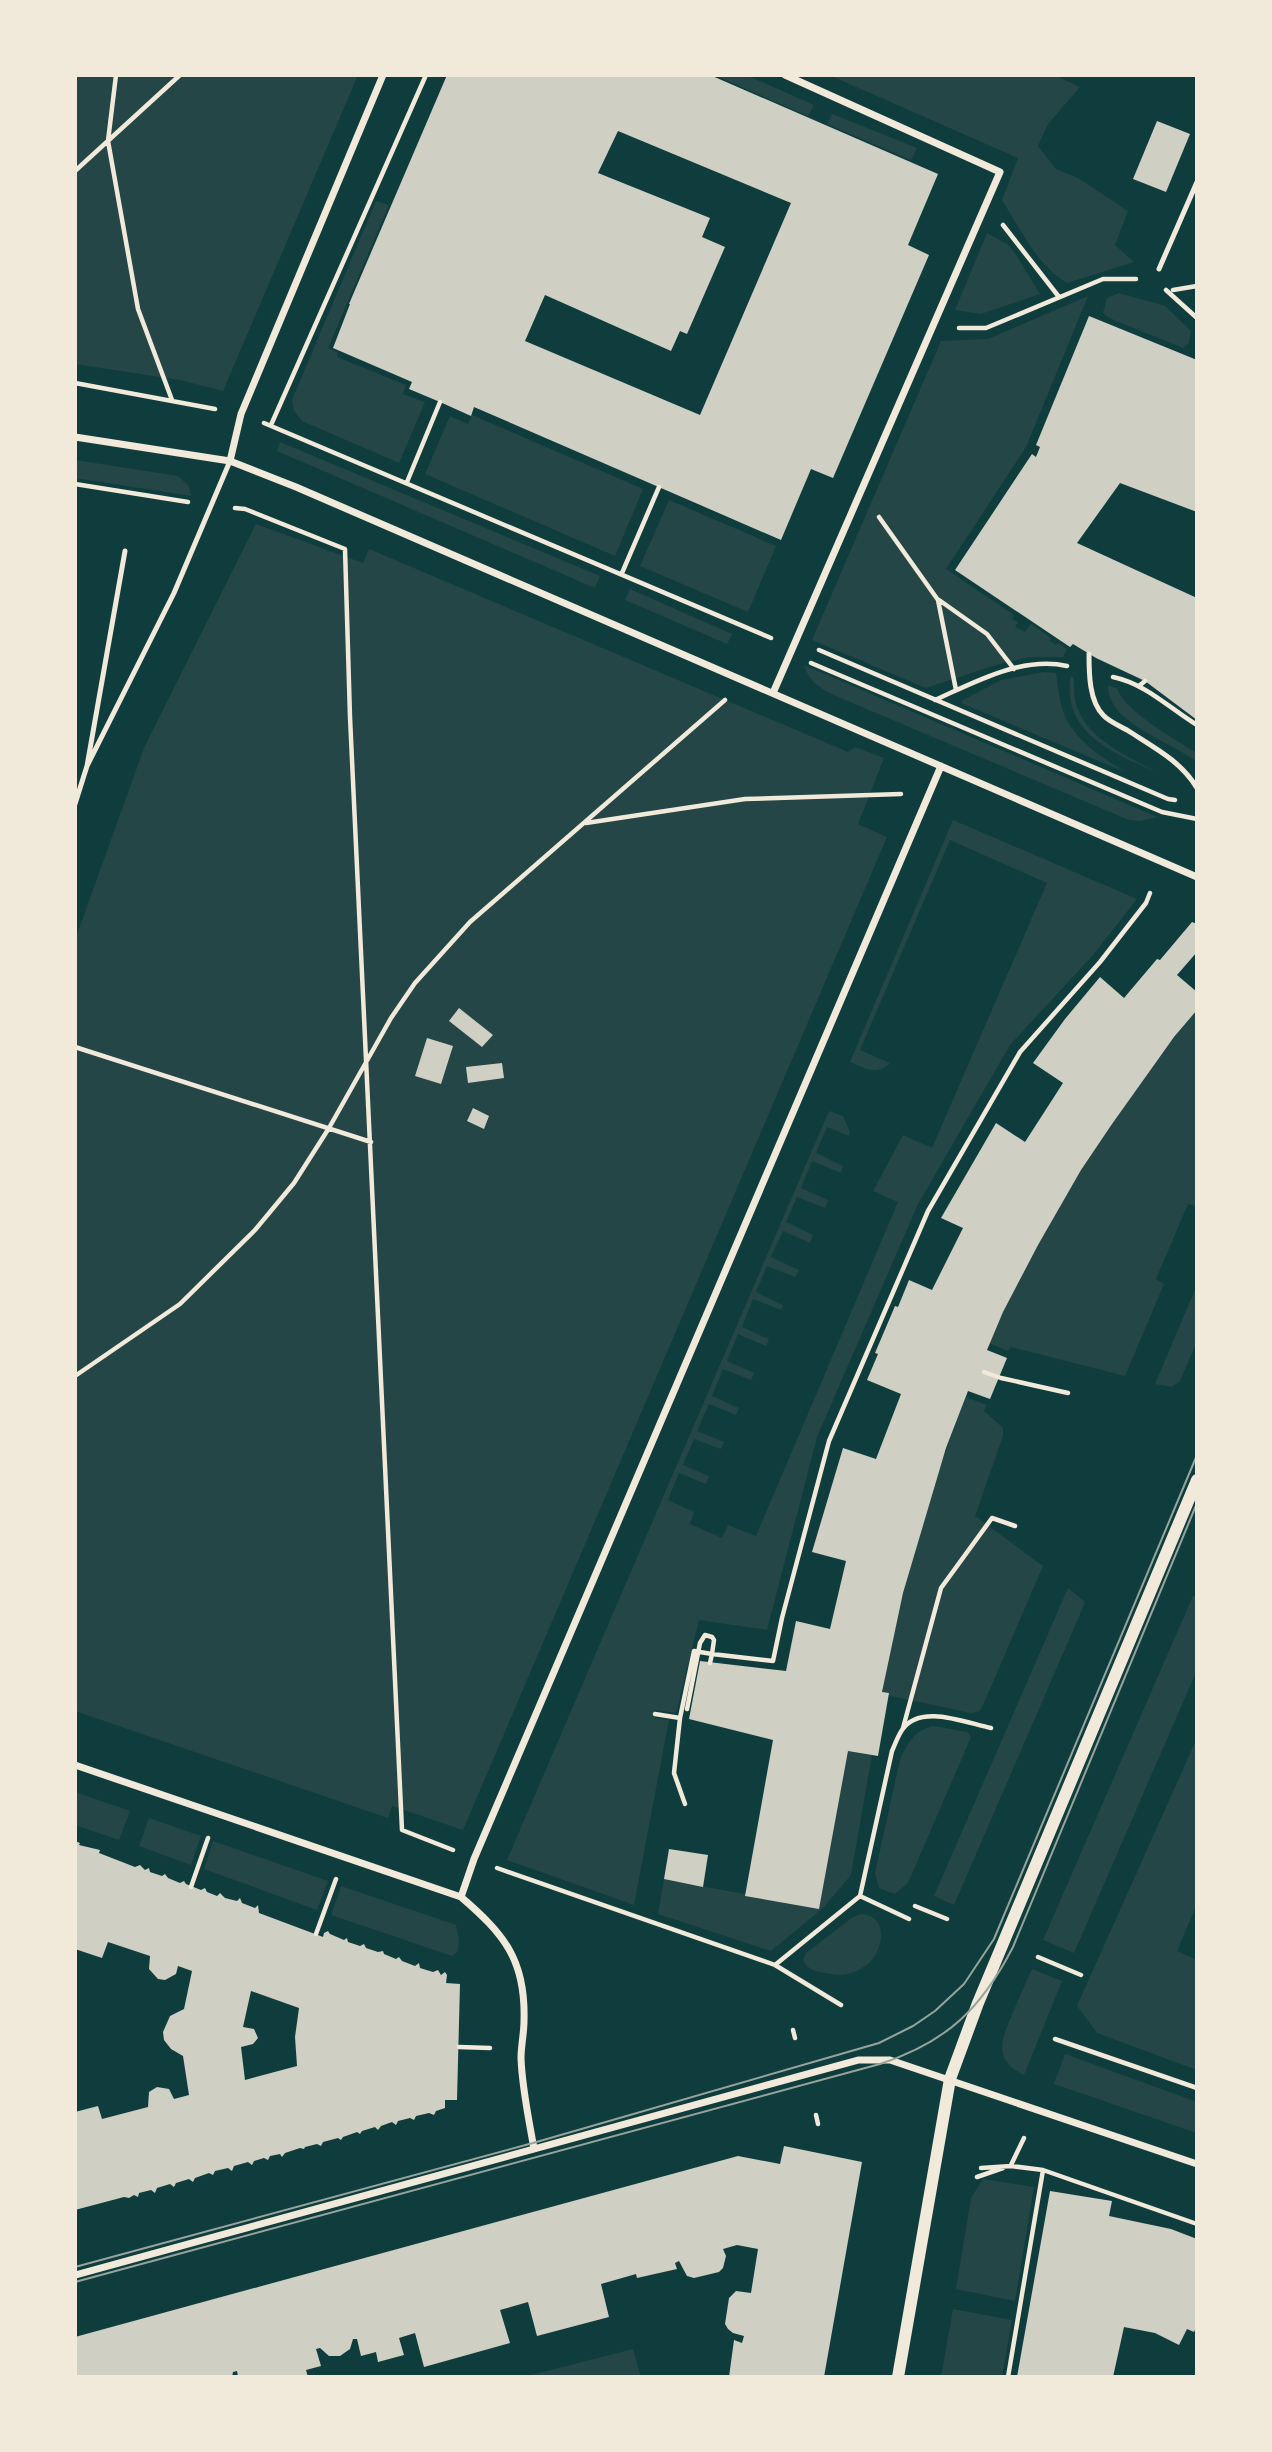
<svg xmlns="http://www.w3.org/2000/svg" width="1272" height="2452" viewBox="0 0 1272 2452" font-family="Montserrat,sans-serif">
<rect width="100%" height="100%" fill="#0f3d3e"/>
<!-- green -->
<path fill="#244646" d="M 75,75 L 358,75 L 223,391 L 180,380 L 75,364 Z
M 714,75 L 746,75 L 814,105 L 808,116 Z
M 829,75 L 1054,75 L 1080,87 L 1048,124 L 1038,146 L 1056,169 L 1078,178 L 1128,211 L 1115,245 L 1134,262 L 1067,283 C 1036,264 1021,230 1002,200 L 1018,158 Z
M 832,114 L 917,148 L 911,160 L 827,124 Z
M 376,201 L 389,205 L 328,348 L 338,353 L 337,357 L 406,385 L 403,394 L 425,402 L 399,463 L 302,421 L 294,411 L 292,400 Z
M 987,233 L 1007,244 L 1015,253 L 1040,294 L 981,314 L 955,310 Z
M 1119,293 L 1165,306 L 1191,331 L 1189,343 L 1183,348 L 1109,318 L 1103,313 L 1107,298 Z
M 1088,296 L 1026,447 L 946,569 L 1014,615 L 1012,619 L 1018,622 L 1015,627 L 1025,632 L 1031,624 L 1051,638 L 1050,641 L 1056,645 L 1058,643 L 1067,649 L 1063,657 L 1030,657 L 999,664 L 926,688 L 812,640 L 941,341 L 988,339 Z
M 472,415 L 643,489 L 615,556 L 425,474 L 450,416 L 468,424 Z
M 280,442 L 600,576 L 595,588 L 277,451 Z
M 75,460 L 178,476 L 189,486 L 191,496 L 75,478 Z
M 669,500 L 776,546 L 748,612 L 640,566 Z
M 256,524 L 363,563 L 369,549 L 848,752 L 855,747 L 884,758 L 858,824 L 887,837 L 463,1830 L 392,1806 L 388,1818 L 75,1711 L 75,940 L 144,748 Z
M 630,589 L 732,634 L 727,644 L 625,600 Z
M 804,665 L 1157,817 L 1140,821 L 1129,820 L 836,696 C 820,688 809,682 804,665 Z
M 1044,672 L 1056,673 C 1058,686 1059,703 1065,716 C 1076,741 1103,758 1125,772 L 961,703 L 963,700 L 1001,680 Z
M 1070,676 L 1074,678 C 1074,685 1074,693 1075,700 C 1083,738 1126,755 1156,772 C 1123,757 1076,740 1070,698 C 1069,691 1070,683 1070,676 Z
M 1108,686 L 1117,688 C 1122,709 1177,741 1197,753 L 1197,762 C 1172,742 1107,723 1108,686 Z
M 953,820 L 1137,899 L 1093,955 L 1010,1045 L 918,1204 L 817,1437 L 767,1630 L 699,1620 L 676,1713 L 655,1710 L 655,1718 L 669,1720 L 634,1905 L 507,1860 L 829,1111 L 843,1116 L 850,1132 L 849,1136 L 827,1127 L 816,1153 L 843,1166 L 841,1173 L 812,1161 L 801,1188 L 828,1200 L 825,1208 L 797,1197 L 786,1222 L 813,1235 L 810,1243 L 783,1231 L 771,1257 L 799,1270 L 795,1277 L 767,1266 L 756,1292 L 783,1305 L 781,1310 L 753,1299 L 742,1327 L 769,1339 L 766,1346 L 738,1334 L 727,1361 L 754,1373 L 751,1380 L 723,1369 L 712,1396 L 739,1408 L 736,1415 L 709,1404 L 697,1431 L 724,1442 L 721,1449 L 694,1439 L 683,1465 L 709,1476 L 706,1484 L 679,1473 L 668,1500 L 694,1512 L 690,1524 L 722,1538 L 728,1525 L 756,1536 L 898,1202 L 873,1191 L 903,1135 L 932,1148 L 1047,883 L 950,840 L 860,1050 L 890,1063 C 877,1076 864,1068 850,1062 Z
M 1197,1010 L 1197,1207 L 1188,1204 L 1156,1279 L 1164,1284 L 1125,1376 L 1011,1347 L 1008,1351 L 989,1343 C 1041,1224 1113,1110 1197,1010 Z
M 1197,1285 L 1197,1341 L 1180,1381 L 1172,1387 L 1155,1384 Z
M 966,1397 L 986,1405 L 984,1411 L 1003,1428 L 1003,1436 L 975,1516 L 1043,1566 L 983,1705 L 980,1711 L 971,1713 L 882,1694 C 898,1593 929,1492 966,1397 Z
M 1068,1588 L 1084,1601 L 1084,1605 L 954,1905 L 934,1896 Z
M 1193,1596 L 1197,1596 L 1197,1670 L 1074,1953 L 1043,1940 Z
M 934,1726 L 967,1732 L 971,1737 L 908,1883 L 895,1894 L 879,1888 L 875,1873 L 900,1760 C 907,1744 915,1729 934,1726 Z
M 1197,1738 L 1197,1904 L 1177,1951 L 1197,1960 L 1197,2070 L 1097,2033 L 1077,2006 Z
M 848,1751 L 872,1755 L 851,1875 L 824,1907 L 771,1951 L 658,1914 L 664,1879 L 819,1908 Z
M 75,1792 L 130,1811 L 119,1840 L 75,1825 Z
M 149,1818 L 201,1836 L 191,1865 L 139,1846 Z
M 213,1841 L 328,1881 L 317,1910 L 204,1869 Z
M 341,1886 L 456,1925 L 459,1939 L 458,1951 L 452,1956 L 331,1915 Z
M 862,1914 C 887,1917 885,1944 871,1961 C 867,1966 854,1973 847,1974 C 841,1976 832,1974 825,1973 C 815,1971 808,1970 803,1960 L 806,1953 L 853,1917 Z
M 1032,1969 L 1062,1981 L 1024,2075 C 990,2059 1003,2036 1014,2010 C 1020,1996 1026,1982 1032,1969 Z
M 1065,2054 L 1197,2102 L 1197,2133 L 1054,2084 Z
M 983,2179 L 1034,2187 L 1015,2301 L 956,2289 L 971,2198 Z
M 953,2309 L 1012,2320 L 1002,2377 L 941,2377 Z
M 633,2349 L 641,2377 L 523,2377 Z"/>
<!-- building -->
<path fill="#cfcfc3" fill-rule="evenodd" d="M 447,75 L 710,75 L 938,174 L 908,245 L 929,255 L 833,478 L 811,469 L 781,540 L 474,407 L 471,416 L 440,402 L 409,389 L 412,382 L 333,348 L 350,304 L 349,304 ZM 618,131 L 791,203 L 700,415 L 525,341 L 545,295 L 671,351 L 680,331 L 687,334 L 725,247 L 702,237 L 710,218 L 598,173 Z
M 1157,121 L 1190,134 L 1166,192 L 1133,179 Z
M 1089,316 L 1197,360 L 1197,512 L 1120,483 L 1077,543 L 1197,598 L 1197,720 L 1145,681 L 1096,658 L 1073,644 L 1070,647 L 955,570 L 1032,454 L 1036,457 L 1040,447 L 1036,445 Z
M 1192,922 L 1197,924 L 1197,952 L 1177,975 L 1197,992 L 1197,1010 L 1174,1037 L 1112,1124 L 1081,1170 L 1038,1245 L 1003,1312 L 987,1350 L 1007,1358 L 990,1399 L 968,1391 L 946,1448 L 903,1593 L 882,1692 L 889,1693 L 878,1756 L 848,1751 L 819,1909 L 745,1896 L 773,1740 L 689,1719 L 700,1661 L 786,1671 L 796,1621 L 830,1629 L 846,1561 L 812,1552 L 843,1448 L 876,1459 L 901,1394 L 867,1380 L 878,1354 L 875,1353 L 895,1306 L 898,1307 L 909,1280 L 932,1290 L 963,1228 L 941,1218 L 996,1123 L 1025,1142 L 1063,1083 L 1033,1063 L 1065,1019 L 1100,977 L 1124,998 L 1157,959 L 1160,960 Z
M 459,1008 L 493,1035 L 482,1047 L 449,1021 Z
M 427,1038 L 453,1046 L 441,1084 L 415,1076 Z
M 502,1063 L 504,1078 L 468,1083 L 466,1067 Z
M 473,1108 L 489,1116 L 484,1129 L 467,1121 Z
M 75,1841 L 80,1843 L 79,1845 L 100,1850 L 99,1853 L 135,1867 L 140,1865 L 145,1870 L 149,1868 L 150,1872 L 162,1876 L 165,1874 L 168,1878 L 180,1883 L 184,1881 L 186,1884 L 201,1890 L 205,1888 L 207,1892 L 217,1896 L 220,1893 L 225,1898 L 237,1901 L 240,1898 L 242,1903 L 255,1908 L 258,1905 L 259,1913 L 323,1937 L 324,1933 L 328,1931 L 330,1934 L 344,1940 L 347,1938 L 348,1942 L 360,1946 L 364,1944 L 366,1948 L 378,1952 L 383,1951 L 384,1954 L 396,1959 L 399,1957 L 402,1961 L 415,1966 L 419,1963 L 420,1968 L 433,1972 L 438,1970 L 441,1975 L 445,1972 L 447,1975 L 446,1983 L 460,1984 L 457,2100 L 445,2100 L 445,2108 L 436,2111 L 434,2115 L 429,2113 L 416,2116 L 414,2120 L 410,2118 L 398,2121 L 396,2125 L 392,2122 L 381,2126 L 378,2130 L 375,2127 L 362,2131 L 360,2134 L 357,2132 L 343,2137 L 341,2140 L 338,2138 L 323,2142 L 321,2146 L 317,2144 L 305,2147 L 304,2149 L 300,2148 L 285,2153 L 282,2157 L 280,2154 L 270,2156 L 268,2160 L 264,2158 L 254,2161 L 252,2165 L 248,2162 L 234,2166 L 232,2171 L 228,2168 L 215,2171 L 213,2175 L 209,2173 L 195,2178 L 193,2182 L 189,2179 L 176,2183 L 174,2187 L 170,2184 L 157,2188 L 155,2193 L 151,2190 L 139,2193 L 138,2197 L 134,2195 L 129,2198 L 124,2197 L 75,2210 L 75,2112 L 98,2106 L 102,2119 L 148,2107 L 149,2092 L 157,2087 L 169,2089 L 174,2099 L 189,2095 L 183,2056 L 171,2049 L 164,2040 L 163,2032 L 170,2016 L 184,2009 L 192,1971 L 178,1966 L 176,1974 L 165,1980 L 158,1979 L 149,1969 L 150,1956 L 108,1942 L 102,1958 L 75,1949 ZM 251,1991 L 299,2008 L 295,2037 L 297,2066 L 245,2080 L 241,2047 L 253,2044 L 258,2038 L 254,2029 L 243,2027 Z
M 669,1849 L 708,1855 L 703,1887 L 664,1879 Z
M 784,2146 L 862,2162 L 824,2377 L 729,2377 L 734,2340 L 742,2343 L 744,2336 L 733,2333 L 728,2329 L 725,2324 L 729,2298 L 736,2291 L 751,2293 L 758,2249 L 737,2245 L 723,2249 L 726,2256 L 723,2268 L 719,2272 L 694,2278 L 687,2276 L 679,2261 L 675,2263 L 677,2269 L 637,2278 L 636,2274 L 601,2284 L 609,2317 L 537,2336 L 528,2302 L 500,2310 L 510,2343 L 424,2367 L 415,2333 L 399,2338 L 404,2355 L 378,2362 L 376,2352 L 361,2356 L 357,2339 L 353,2339 L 350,2349 L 340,2356 L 329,2356 L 320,2348 L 316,2349 L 321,2366 L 306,2370 L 308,2377 L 238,2377 L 237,2371 L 233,2372 L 232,2377 L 75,2377 L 75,2337 L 738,2156 L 780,2164 Z
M 1050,2191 L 1112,2201 L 1109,2216 L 1171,2229 L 1197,2239 L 1197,2325 L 1194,2332 L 1187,2329 L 1179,2345 L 1155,2333 L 1124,2327 L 1113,2377 L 1017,2377 Z"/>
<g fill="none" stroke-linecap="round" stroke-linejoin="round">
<!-- path -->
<path stroke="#f1e9da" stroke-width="4.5" d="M 116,75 L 108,141 L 138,309 L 172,400
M 75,171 L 180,75
M 1003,225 L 1059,297
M 1166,290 L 1197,318
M 1173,290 L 1197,286
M 959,328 L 986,328 L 1103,279 L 1136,279
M 75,383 L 215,409
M 264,423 L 771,638
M 271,425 L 426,75
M 407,482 L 440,402
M 75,484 L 188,502
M 235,508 L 245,509 L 345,549 L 350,717 L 402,1830 L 453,1850
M 879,517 L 938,600 L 956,690
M 622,573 L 659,487
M 939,600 L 987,634 L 1014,669
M 819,650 L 1168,799 L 1175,800
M 811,663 L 1162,812 L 1197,819
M 1113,677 C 1146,684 1169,708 1197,725
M 1139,686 L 1145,681
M 935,700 C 975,682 1022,656 1067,666
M 586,823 L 745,799 L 901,794
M 75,1047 L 371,1142
M 984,1372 L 1001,1378 L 1068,1393
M 75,1376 L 180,1304 L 255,1230 L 294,1183 L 329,1128 L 391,1018 L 415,983 L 470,922 L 725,700
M 687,1709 L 700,1643 L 705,1635 L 712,1637 L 714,1640 L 712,1654 L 773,1661 L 782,1618 L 829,1441 L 928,1211 L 1020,1052 L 1100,962 L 1146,903 L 1150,893
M 655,1714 L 680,1718
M 903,1728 L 941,1588 L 992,1518 L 1015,1526
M 685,1804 L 674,1773 L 680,1718 L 694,1651 L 712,1654 L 710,1663
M 497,1868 L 775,1965 L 841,2005
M 191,1887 L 208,1838
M 860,1896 L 909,1919
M 915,1906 L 947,1919
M 316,1934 L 336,1879
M 1038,1957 L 1081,1975
M 775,1965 L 860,1896 L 892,1751 C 895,1744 898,1736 902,1730 C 920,1703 966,1723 991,1728
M 793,2030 L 795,2038
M 1055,2039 L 1197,2088
M 459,2047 L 490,2048
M 816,2115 L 818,2124
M 1011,2165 L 1024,2138
M 981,2168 L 1011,2166 L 1043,2170 L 1197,2224
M 977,2177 L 1003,2168
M 1008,2377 L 1043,2170"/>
<!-- service -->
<path stroke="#f1e9da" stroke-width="5" d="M 1159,269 L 1197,182
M 1089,654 C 1089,673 1089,702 1104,716 C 1110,722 1120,726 1127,730 C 1153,747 1181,761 1197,788
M 87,766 L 174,593 L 230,461
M 75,804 L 87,766 L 125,551"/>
<!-- minor -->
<path stroke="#f1e9da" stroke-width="7" d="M 75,437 L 230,461 L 296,487 L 1197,877
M 230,461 L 241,414 L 383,75
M 773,693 L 1000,172 L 785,75
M 75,1765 L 461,1897 C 504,1934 526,1960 524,2021 C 524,2033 521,2046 521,2058 C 522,2088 529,2120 534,2149
M 461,1897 L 474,1859 L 941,766
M 75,2275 L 858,2060 L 890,2060 L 1197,2164"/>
<!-- tertiary -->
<path stroke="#f1e9da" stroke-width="12" d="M 898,2377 L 950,2079 L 978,2003 L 1197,1480"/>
<!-- tram -->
<path stroke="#97a49c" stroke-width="2" d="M 75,2267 L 533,2143 L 879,2043 L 913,2026 L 935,2011 L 964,1984 L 994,1939 L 1197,1455
M 75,2282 L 880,2064 C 947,2042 981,2009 1013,1947 L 1197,1503"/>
</g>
<!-- border -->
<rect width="1272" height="2452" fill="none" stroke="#f1e9da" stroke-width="154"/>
</svg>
